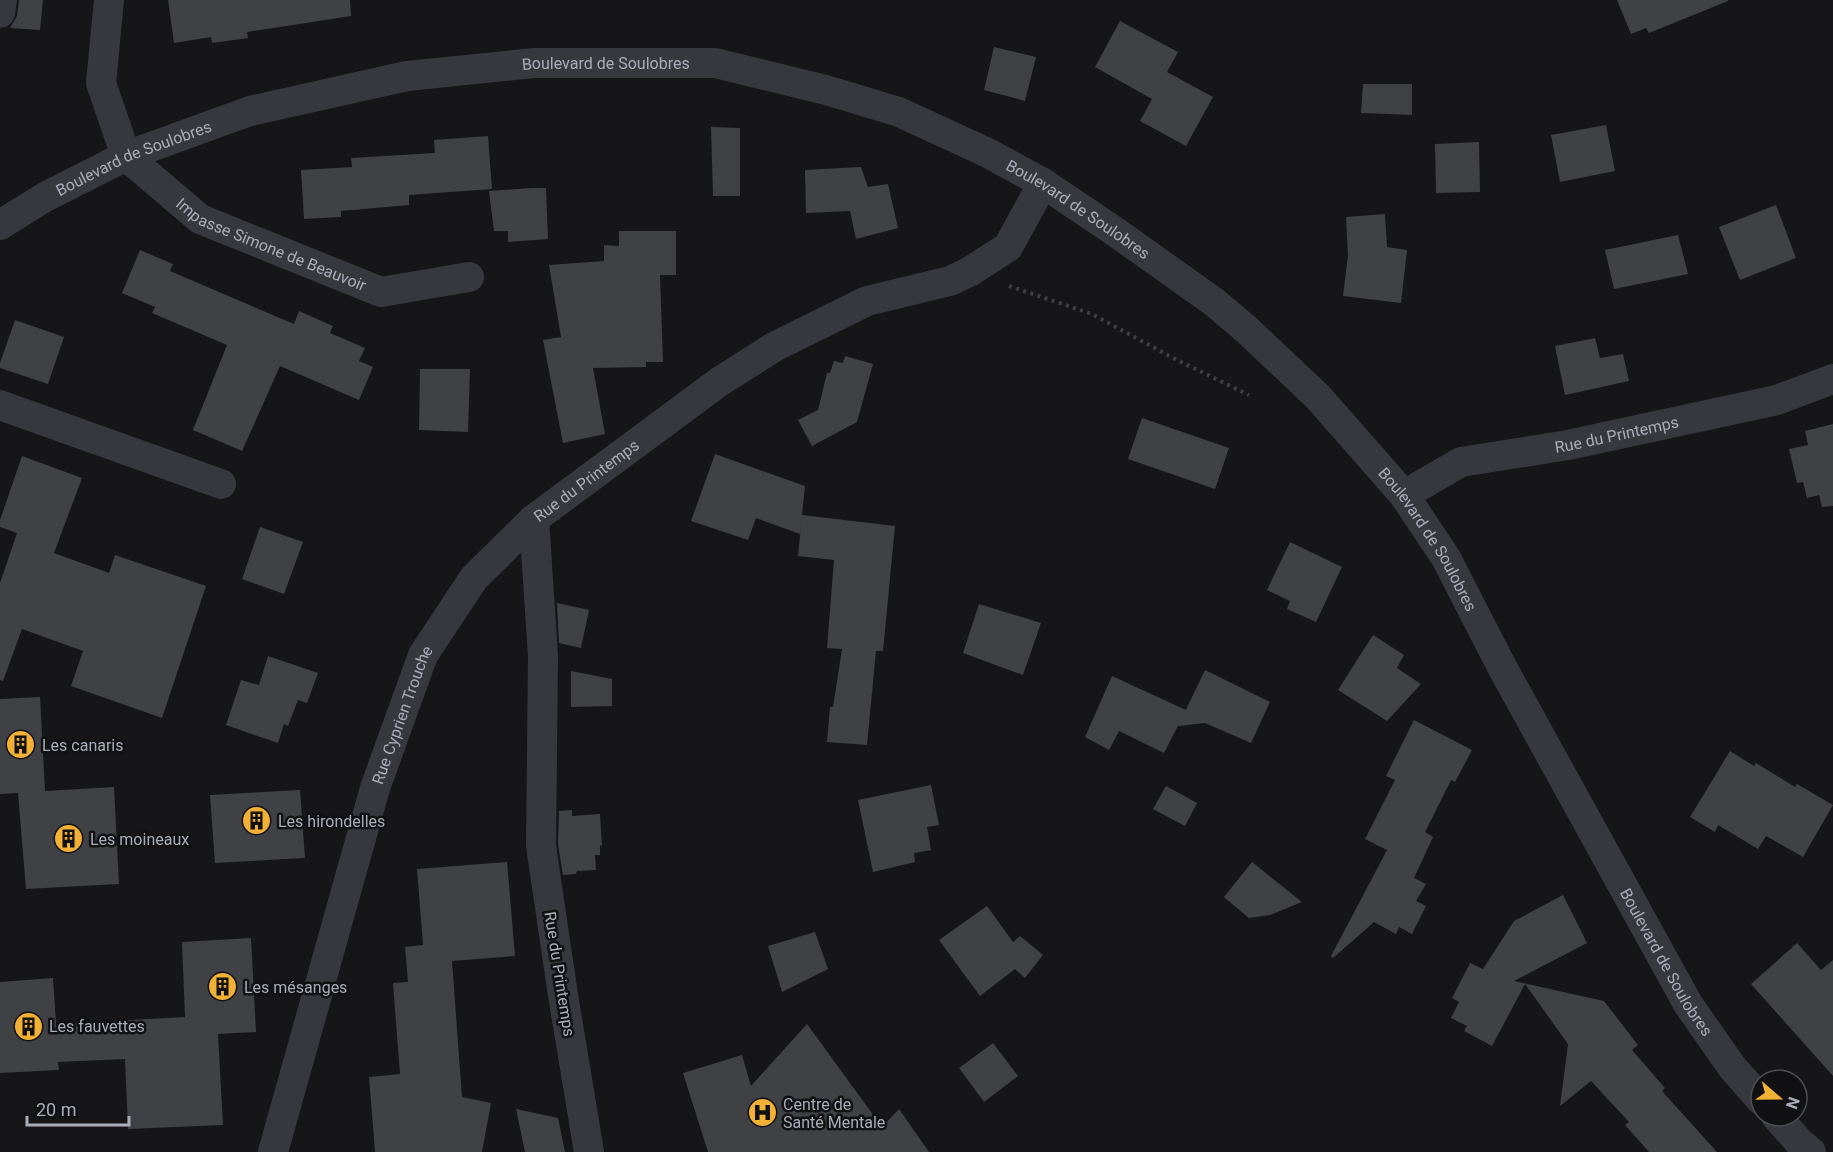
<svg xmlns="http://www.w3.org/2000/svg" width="1833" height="1152" viewBox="0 0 1833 1152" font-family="Roboto,sans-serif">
<rect width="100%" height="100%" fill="#161618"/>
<!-- building -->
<path fill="#404145" d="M 19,0 L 43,0 L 40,30 L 10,28 L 17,16 Z
M 168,0 L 350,0 L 351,16 L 247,32 L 248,38 L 212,43 L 211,37 L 174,43 Z
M 1617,0 L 1728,0 L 1728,1 L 1649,33 L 1646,28 L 1631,34 Z
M 1120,21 L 1178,52 L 1167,72 L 1213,97 L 1186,146 L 1140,121 L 1152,99 L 1095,67 Z
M 994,47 L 1036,57 L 1025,101 L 984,90 Z
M 1363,84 L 1412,84 L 1412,115 L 1361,113 Z
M 1606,125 L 1615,171 L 1560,182 L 1551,135 Z
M 711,127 L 740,128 L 740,196 L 713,196 Z
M 488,136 L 492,189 L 409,195 L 409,205 L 341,211 L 341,217 L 304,219 L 301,170 L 352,167 L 351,158 L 435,153 L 434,140 Z
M 1479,142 L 1480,192 L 1436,193 L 1435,144 Z
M 861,167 L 868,187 L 888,184 L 898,228 L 856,239 L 850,211 L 806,213 L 805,170 Z
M 531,188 L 546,188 L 548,239 L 508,242 L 508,231 L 494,231 L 489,191 Z
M 1776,205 L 1796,258 L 1740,280 L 1719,227 Z
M 1385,214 L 1387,247 L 1407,250 L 1401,303 L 1343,296 L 1348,255 L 1346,217 Z
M 619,231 L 676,231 L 676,275 L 660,275 L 663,362 L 646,362 L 646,367 L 593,368 L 605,434 L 563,443 L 543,340 L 561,337 L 549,265 L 604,261 L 604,245 L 619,246 Z
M 1678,235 L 1688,274 L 1614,289 L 1605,250 Z
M 140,250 L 173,264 L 170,271 L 294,324 L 299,311 L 333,326 L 330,333 L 365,348 L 359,361 L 373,367 L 359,400 L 280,366 L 242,451 L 193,430 L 227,345 L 152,313 L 155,307 L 122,293 Z
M 15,320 L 64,337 L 48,384 L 0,368 L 0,363 Z
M 1595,338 L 1600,358 L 1623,354 L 1629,381 L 1565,395 L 1555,346 Z
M 845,356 L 873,364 L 857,422 L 812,446 L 798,420 L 818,410 L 827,373 L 830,373 L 834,361 L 843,363 Z
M 420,369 L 470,369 L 468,432 L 419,430 Z
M 1142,418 L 1229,448 L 1215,489 L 1128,459 Z
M 1833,424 L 1833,506 L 1822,507 L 1819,495 L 1807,498 L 1803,482 L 1797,483 L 1789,449 L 1808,445 L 1805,431 Z
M 715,454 L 805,486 L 800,534 L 756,518 L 748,540 L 691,521 Z
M 22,456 L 82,478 L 54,553 L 109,573 L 115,555 L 206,586 L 162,718 L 71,686 L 83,651 L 22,629 L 3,681 L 0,680 L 0,583 L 17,533 L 0,527 L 0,520 Z
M 802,515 L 895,526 L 883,651 L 876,651 L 867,745 L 827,742 L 830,707 L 833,707 L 842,649 L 827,648 L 834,560 L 798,556 Z
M 260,527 L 303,542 L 284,594 L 242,579 Z
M 1290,542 L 1342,567 L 1316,622 L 1287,609 L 1290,601 L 1267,590 Z
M 557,603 L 589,610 L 581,648 L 559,643 Z
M 979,604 L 1041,623 L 1023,675 L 963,653 Z
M 1373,635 L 1404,655 L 1397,668 L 1421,684 L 1387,721 L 1338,690 Z
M 268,656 L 318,673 L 307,703 L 298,700 L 288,726 L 284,724 L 278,743 L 226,725 L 241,680 L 259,685 Z
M 1205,670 L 1270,702 L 1251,743 L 1205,723 L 1178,726 Z
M 571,671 L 612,679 L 612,706 L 571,707 Z
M 1112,676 L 1186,710 L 1164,753 L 1119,731 L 1109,750 L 1085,737 Z
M 40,697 L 45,791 L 114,787 L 119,884 L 26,889 L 18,793 L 0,794 L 0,699 Z
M 1414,720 L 1472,750 L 1455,782 L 1451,780 L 1425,832 L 1433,837 L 1414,878 L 1426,884 L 1416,901 L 1426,906 L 1412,934 L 1399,927 L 1396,934 L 1374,922 L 1333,958 L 1331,956 L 1387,850 L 1365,839 L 1395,780 L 1386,776 Z
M 1730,751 L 1754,766 L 1756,763 L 1795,787 L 1797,784 L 1833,805 L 1803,857 L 1766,836 L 1758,849 L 1718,825 L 1715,832 L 1690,817 Z
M 931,785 L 939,825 L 927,827 L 931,850 L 914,853 L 915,862 L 873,872 L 858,800 Z
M 1166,786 L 1197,803 L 1185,826 L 1153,809 Z
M 300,790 L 305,858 L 215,863 L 210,795 Z
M 572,810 L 572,816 L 600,814 L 602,846 L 600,845 L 600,855 L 595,855 L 596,870 L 577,871 L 576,874 L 563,875 L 558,845 L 559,811 Z
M 507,862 L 515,956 L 452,961 L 462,1097 L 491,1103 L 482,1152 L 375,1152 L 369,1077 L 400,1074 L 393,983 L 408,982 L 405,947 L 423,945 L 417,869 Z
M 1252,862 L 1302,902 L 1270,915 L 1249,918 L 1224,897 Z
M 1563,895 L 1587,943 L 1514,981 L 1604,1001 L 1638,1045 L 1632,1050 L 1665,1088 L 1662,1091 L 1717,1152 L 1649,1152 L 1625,1125 L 1629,1122 L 1591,1081 L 1560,1106 L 1568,1044 L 1525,984 L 1492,1046 L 1464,1031 L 1467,1026 L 1451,1018 L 1459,1002 L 1452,998 L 1470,963 L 1483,969 L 1514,921 Z
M 987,906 L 1013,942 L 1020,936 L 1043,955 L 1025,978 L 1015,969 L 980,996 L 939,940 Z
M 815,932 L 828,969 L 782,992 L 768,946 Z
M 251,938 L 256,1032 L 218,1034 L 223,1125 L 128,1129 L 125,1059 L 58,1062 L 59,1070 L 0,1073 L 0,982 L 53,978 L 56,1024 L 185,1017 L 182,942 Z
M 1797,943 L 1821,970 L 1833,960 L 1833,1076 L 1751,984 Z
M 807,1024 L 882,1127 L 899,1109 L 929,1152 L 708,1152 L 683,1073 L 742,1055 L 751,1086 Z
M 993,1043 L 1018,1076 L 984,1102 L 959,1068 Z
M 516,1109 L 558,1118 L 565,1152 L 525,1152 Z"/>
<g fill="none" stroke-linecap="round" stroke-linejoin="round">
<!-- path -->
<path stroke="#3d3f44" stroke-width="4" stroke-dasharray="3 4.5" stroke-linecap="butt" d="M 1009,286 L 1092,314 L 1173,358 L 1249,395"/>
<!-- street -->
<g stroke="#37383d" stroke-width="30">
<path id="s1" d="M 109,0 L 101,83 L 126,156 L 200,219 L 381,292 L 469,277"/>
<path d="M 0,13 L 2,0"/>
<path id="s2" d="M 0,225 L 45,197 L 126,156 L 250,111 L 407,76 L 534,63 L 715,63 L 826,90 L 899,112 L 988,153 L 1043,183 L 1117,233 L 1214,302 L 1246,329 L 1318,397 L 1404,495 L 1446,558 L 1502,667 L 1688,1004 L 1732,1067 L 1761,1100"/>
<path d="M 0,405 L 221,484"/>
<path id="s3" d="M 1404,495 L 1461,462 L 1568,445 L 1777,400 L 1833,379"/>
<path d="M 1776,1116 L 1799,1142 L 1811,1152"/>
<path id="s4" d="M 273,1152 L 375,788 L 423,655 L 474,578 L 534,519"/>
<path id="s5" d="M 589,1152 L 563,995 L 541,846 L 543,656 L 534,519 L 719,382 L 774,347 L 867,301 L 950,281 L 969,272 L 1008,247 L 1043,183"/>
</g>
</g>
<!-- icons -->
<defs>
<symbol id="building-disc" viewBox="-11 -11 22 22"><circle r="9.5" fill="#f2b134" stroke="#111113"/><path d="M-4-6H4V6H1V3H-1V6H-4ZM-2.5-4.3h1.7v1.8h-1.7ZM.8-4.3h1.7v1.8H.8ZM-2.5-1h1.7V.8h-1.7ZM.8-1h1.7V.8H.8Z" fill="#111"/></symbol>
<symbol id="hospital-disc" viewBox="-11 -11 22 22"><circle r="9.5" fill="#f2b134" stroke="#111113"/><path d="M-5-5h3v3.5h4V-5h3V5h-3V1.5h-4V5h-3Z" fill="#111"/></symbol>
</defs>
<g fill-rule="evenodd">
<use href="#building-disc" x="4" y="728" width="33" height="33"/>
<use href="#building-disc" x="240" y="804" width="33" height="33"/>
<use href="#building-disc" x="52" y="822" width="33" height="33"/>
<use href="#building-disc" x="206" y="970" width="33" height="33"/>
<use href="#building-disc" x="12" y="1010" width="33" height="33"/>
<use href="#hospital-disc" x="746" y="1096" width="33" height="33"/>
</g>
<g text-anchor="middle" stroke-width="5" stroke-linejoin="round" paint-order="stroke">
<!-- street labels -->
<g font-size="16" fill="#a8adb8" stroke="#111113">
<text dy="6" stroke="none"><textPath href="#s2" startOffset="636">Boulevard de Soulobres</textPath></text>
<text dy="6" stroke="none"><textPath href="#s2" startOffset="150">Boulevard de Soulobres</textPath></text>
<text dy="6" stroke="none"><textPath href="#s2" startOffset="1140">Boulevard de Soulobres</textPath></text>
<text dy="6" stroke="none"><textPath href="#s1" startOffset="333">Impasse Simone de Beauvoir</textPath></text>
<text dy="6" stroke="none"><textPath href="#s3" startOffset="224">Rue du Printemps</textPath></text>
<text dy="6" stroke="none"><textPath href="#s5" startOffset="702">Rue du Printemps</textPath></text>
<text dy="6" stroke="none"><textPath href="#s2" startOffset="1626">Boulevard de Soulobres</textPath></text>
<text dy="6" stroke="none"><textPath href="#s4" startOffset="456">Rue Cyprien Trouche</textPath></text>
<text dy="6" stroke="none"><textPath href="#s2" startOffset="2112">Boulevard de Soulobres</textPath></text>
<text transform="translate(560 974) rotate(81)" y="6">Rue du Printemps</text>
</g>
<!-- poi labels -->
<g font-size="16" fill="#a8adb8" stroke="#111113" text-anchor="start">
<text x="42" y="751">Les canaris</text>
<text x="278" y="827">Les hirondelles</text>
<text x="90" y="845">Les moineaux</text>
<text x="244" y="993">Les mésanges</text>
<text x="49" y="1032">Les fauvettes</text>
<text x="783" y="1110">Centre de<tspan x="783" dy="18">Santé Mentale</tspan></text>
</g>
</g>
<!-- north arrow -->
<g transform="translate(1779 1098) rotate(110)"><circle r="28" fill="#111113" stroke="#4d4f55" stroke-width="1.5"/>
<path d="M0-4.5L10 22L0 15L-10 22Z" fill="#f2b134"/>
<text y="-9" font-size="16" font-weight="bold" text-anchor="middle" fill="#a8adb8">N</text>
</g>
<!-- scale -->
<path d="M27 1116v9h102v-9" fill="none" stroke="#a8adb8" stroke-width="3"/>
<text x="36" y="1116" font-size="18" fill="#a8adb8" stroke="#111113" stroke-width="4.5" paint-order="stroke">20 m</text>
</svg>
